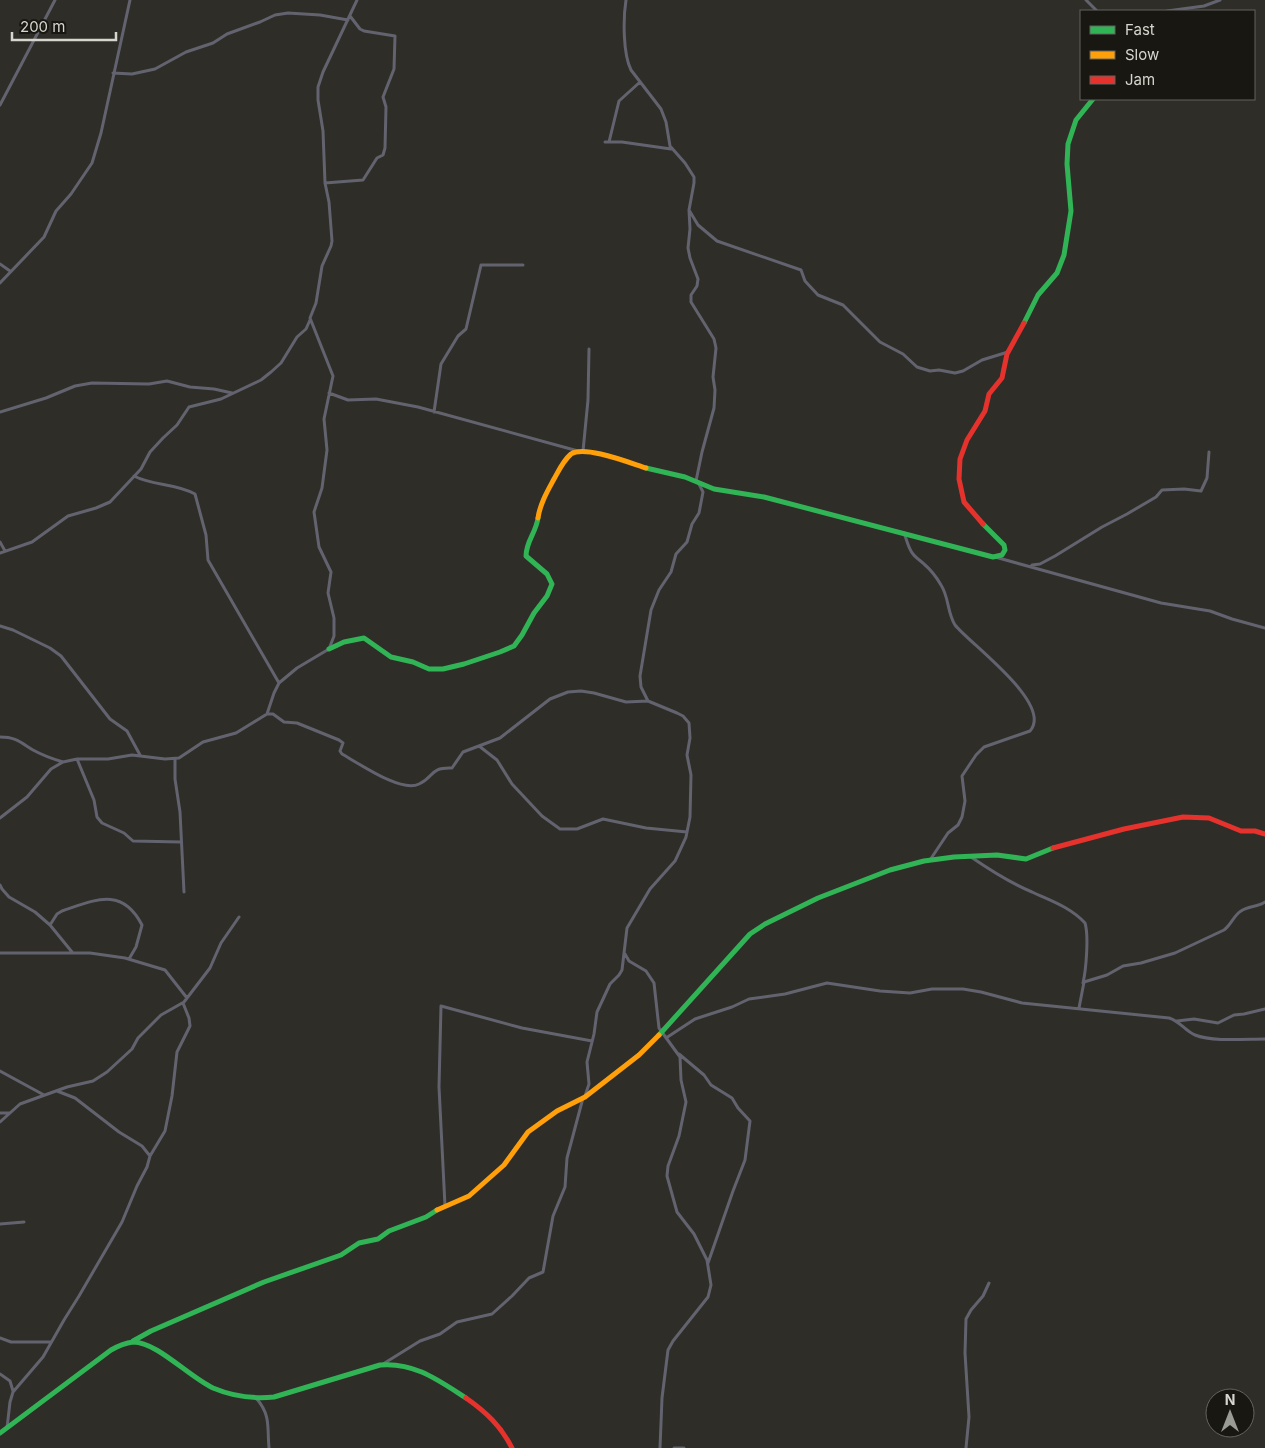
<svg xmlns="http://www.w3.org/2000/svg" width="1265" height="1448" viewBox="0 0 1265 1448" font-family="Inter,sans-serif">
<rect width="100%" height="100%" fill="#2e2d28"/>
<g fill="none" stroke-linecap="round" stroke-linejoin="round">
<!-- street -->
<path stroke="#62636e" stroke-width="3" d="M 626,0 C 623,19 623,54 631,70 L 661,109 L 666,122 L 670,146 L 685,163 L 694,177 L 694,183 L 689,210 L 690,229 L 688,248 L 690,258 L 698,279 L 697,286 L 691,295 L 691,302 L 714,339 L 716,348 L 713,377 L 715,390 L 714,408 L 702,452 L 696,481
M 1086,0 L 1097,11
M 1167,11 L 1204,6 L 1220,0
M 113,73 L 132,74 L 155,69 L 186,52 L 213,43 L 227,34 L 260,22 L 275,15 L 288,13 L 320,15 L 348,20
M 0,105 L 55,0
M 605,142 L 622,142 L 671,149
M 609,142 L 619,101 L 640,82
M 325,183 L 363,180 L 377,158 L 383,155 L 385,148 L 386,107 L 383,97 L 394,69 L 395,36 L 364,31 L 360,29 L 350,16
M 689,210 L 698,225 L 717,241 L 801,270 L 805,281 L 818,295 L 843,305 L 880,342 L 903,354 L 917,367 L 930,371 L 939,370 L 955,373 L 963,371 L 982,360 L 1008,352
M 0,264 L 10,271
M 0,283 L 44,237 L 56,211 L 71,194 L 92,163 L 101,133 L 130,0
M 329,393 L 348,400 L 376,399 L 418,407 L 578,451
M 0,412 L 46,398 L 75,386 L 92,383 L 149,384 L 167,381 L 190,387 L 214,389 L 232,393
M 434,412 L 441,364 L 458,336 L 466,329 L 481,265 L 523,265
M 583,451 L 588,400 L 589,349
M 134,476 C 153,486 176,483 195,494 L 206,535 L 208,560 L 279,683
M 904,533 C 907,540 908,548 913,554 C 916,558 921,561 924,564 C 931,570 937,578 941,585 C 949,597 947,612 955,625 C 970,644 1054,704 1030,731 L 984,747 L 976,755 L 962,776 L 965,801 L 962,817 L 958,825 L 948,833 L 930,860
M 0,542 L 5,551
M 0,553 L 32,542 L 68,516 L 96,508 L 110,502 L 141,469 L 150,452 L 163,438 L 177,425 L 189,407 L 221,399 L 261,380 L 271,372 L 281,363 L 297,337 L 306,329 L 310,320
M 995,557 L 1161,603 L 1210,611 L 1232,619 L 1265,628
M 1032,565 L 1040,564 L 1055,556 L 1102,527 L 1127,514 L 1156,497 L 1162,490 L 1184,489 L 1201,491 L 1207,478 L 1209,452
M 0,626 L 13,630 L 50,648 L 61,656 L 110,719 L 127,731 L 140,755
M 267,714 L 273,714 L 284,722 L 297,723 L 339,740 L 343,743 L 340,751 L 342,754 C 360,764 401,793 419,784 C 435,777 429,767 452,768 L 463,752 L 500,738 L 550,699 L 568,692 L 581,691 L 594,693 L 626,702 L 648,701
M 0,737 C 16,737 20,742 33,750 C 42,755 53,759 63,762
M 479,746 L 497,760 L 512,784 L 542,816 L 560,829 L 577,829 L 603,819 L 646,828 L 687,832
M 77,759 L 94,800 L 97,817 L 102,823 L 124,833 L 133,841 L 181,842
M 175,759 L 175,779 L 180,812 L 184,892
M 0,818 L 27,797 L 51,769 L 63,762 L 77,759 L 108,759 L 132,755 L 165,759 L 179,758 L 203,742 L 236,733 L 267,714 L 274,693 L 279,683 L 297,668 L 329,649 L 334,636 L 334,618 L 328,593 L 331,572 L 319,547 L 314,512 L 322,488 L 327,450 L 324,419 L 333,376 L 310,318 L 316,303 L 322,266 L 331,246 L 332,241 L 329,202 L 325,183 L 323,131 L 318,100 L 318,87 L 323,72 L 357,0
M 971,857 C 990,870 1010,883 1032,892 C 1051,901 1070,907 1085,923 C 1089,936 1086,970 1083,983
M 0,885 L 2,889 L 9,897 L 35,912 L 50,925 L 72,952
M 50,925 L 57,914 L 62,911 C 95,900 122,886 142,925 L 136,947 L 129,959
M 0,953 L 90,953 L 125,958 L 165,970 L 187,998
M 625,954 L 629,961 L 646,971 L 654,983 L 659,1028 L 680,1057 L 681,1080 L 686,1102 L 679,1136 L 668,1166 L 667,1176 L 677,1212 L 694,1234 L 707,1260 L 711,1285 L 708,1297 L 673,1341 L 668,1350 L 662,1398 L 660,1448
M 1079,1008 L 1084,982 L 1107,975 L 1123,966 L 1141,963 L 1175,953 L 1224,930 C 1231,925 1234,915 1241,911 C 1248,906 1258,907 1265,902
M 1177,1021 L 1194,1019 L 1218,1023 L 1234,1015 L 1244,1014 L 1265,1009
M 666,1038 L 695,1019 L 732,1007 L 749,999 L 785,994 L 827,983 L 880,991 L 910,993 L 932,989 L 963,989 L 981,992 L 1022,1003 L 1169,1018 C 1180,1021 1185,1031 1195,1035 C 1212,1042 1246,1039 1265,1039
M 679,1054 L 704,1075 L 711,1085 L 732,1098 L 738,1108 L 750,1121 L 745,1160 L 733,1191 L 708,1263
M 0,1071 L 44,1095
M 585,1096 L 589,1084 L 587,1062 L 594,1034 L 597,1012 L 610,984 L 619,975 L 622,970 L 627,928 L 650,889 L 675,861 L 686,837 L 690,817 L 691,775 L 687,755 L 690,738 L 689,723 L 683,716 L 677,713 L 648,701 L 641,687 L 640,676 L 651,610 L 659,590 L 671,572 L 676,554 L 687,542 L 692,524 L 699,513 L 703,492 L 699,484
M 0,1113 L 10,1113
M 0,1122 L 20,1104 L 67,1087 L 93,1081 L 107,1072 L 132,1049 L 138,1038 L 161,1015 L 184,1002 L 210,968 L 221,943 L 239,917
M 150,1156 L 165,1131 L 172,1096 L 177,1052 L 190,1026 L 189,1018 L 183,1003
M 445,1206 L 439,1087 L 441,1006 L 522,1028 L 592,1041
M 0,1224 L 24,1222
M 0,1338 L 11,1342 L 51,1342
M 383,1364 L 420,1341 L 440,1334 L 457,1322 L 492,1314 L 512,1296 L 529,1278 L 543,1272 L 553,1216 L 565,1187 L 567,1158 L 583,1098
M 0,1374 L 10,1381 L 13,1391
M 257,1399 C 271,1416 267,1427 269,1448
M 7,1428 L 10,1402 L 13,1392 L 43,1357 L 64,1320 L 79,1296 L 122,1222 L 137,1186 L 147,1167 L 150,1156 L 142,1146 L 119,1132 L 75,1098 L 57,1091
M 674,1448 L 684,1448
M 966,1448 L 969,1417 L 965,1353 L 966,1319 L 971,1310 L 983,1296 L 989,1283"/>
<!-- fast -->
<path stroke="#30b455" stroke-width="5" d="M 1024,323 L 1038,295 L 1057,273 L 1064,255 L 1071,211 L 1067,164 L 1068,144 L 1076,120 L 1093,99
M 646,468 L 685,477 L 714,489 L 764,497 L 993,557 L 1002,555 L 1005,550 L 1004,545 L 983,524
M 329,649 L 344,642 L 364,638 L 391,657 L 413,662 L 429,669 L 443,669 L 464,664 L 500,652 L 514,646 L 522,635 L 534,613 L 547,596 L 552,584 L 547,574 L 526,556 C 526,541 536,533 538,518
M 659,1035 L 750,934 L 765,924 L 818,898 L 890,870 L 924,861 L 954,857 L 997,855 L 1026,859 L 1053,848
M 133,1341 L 151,1331 L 264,1282 L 341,1255 L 359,1243 L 378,1239 L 389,1231 L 426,1217 L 437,1210
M 0,1433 L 111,1350 C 118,1346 125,1343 133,1342 C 157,1342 189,1377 213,1388 C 232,1396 254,1399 274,1397 L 380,1365 C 414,1362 438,1380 466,1398"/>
<!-- slow -->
<path stroke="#ff9f0a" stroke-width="5" d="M 538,518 C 540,504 547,492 554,479 C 559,470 563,461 571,454 C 585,445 630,463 646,468
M 437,1210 L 469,1196 L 504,1165 L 528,1132 L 557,1111 L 585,1097 L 639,1055 L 659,1035"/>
<!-- jam -->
<path stroke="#e5322d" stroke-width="5" d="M 983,524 L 964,502 L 959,479 L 960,459 L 967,440 L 985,411 L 989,394 L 1002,378 L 1007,354 L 1024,323
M 1053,848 L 1124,829 L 1183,817 L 1209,818 L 1241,831 L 1255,831 L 1265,834
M 466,1398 C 486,1412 501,1426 512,1448"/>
</g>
<!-- legend -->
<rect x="1080" y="10" width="175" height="90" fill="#181712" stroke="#64635e"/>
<rect x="1090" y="26" width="25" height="8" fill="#30b455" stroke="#64635e"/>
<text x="1125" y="35" font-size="15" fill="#d6d6cf">Fast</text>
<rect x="1090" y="51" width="25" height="8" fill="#ff9f0a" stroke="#64635e"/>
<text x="1125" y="60" font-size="15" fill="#d6d6cf">Slow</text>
<rect x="1090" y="76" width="25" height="8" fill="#e5322d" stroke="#64635e"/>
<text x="1125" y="85" font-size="15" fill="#d6d6cf">Jam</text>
<!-- north arrow -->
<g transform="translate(1230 1413)"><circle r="24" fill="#181712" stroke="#64635e"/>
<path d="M0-4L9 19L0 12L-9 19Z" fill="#9b9b95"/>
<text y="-8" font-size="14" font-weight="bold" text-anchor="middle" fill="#d6d6cf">N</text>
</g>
<!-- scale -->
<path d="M12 32v8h104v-8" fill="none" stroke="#d6d6cf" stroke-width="2.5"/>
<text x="20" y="32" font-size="15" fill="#d6d6cf" stroke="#181712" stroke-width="4" paint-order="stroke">200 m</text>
</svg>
